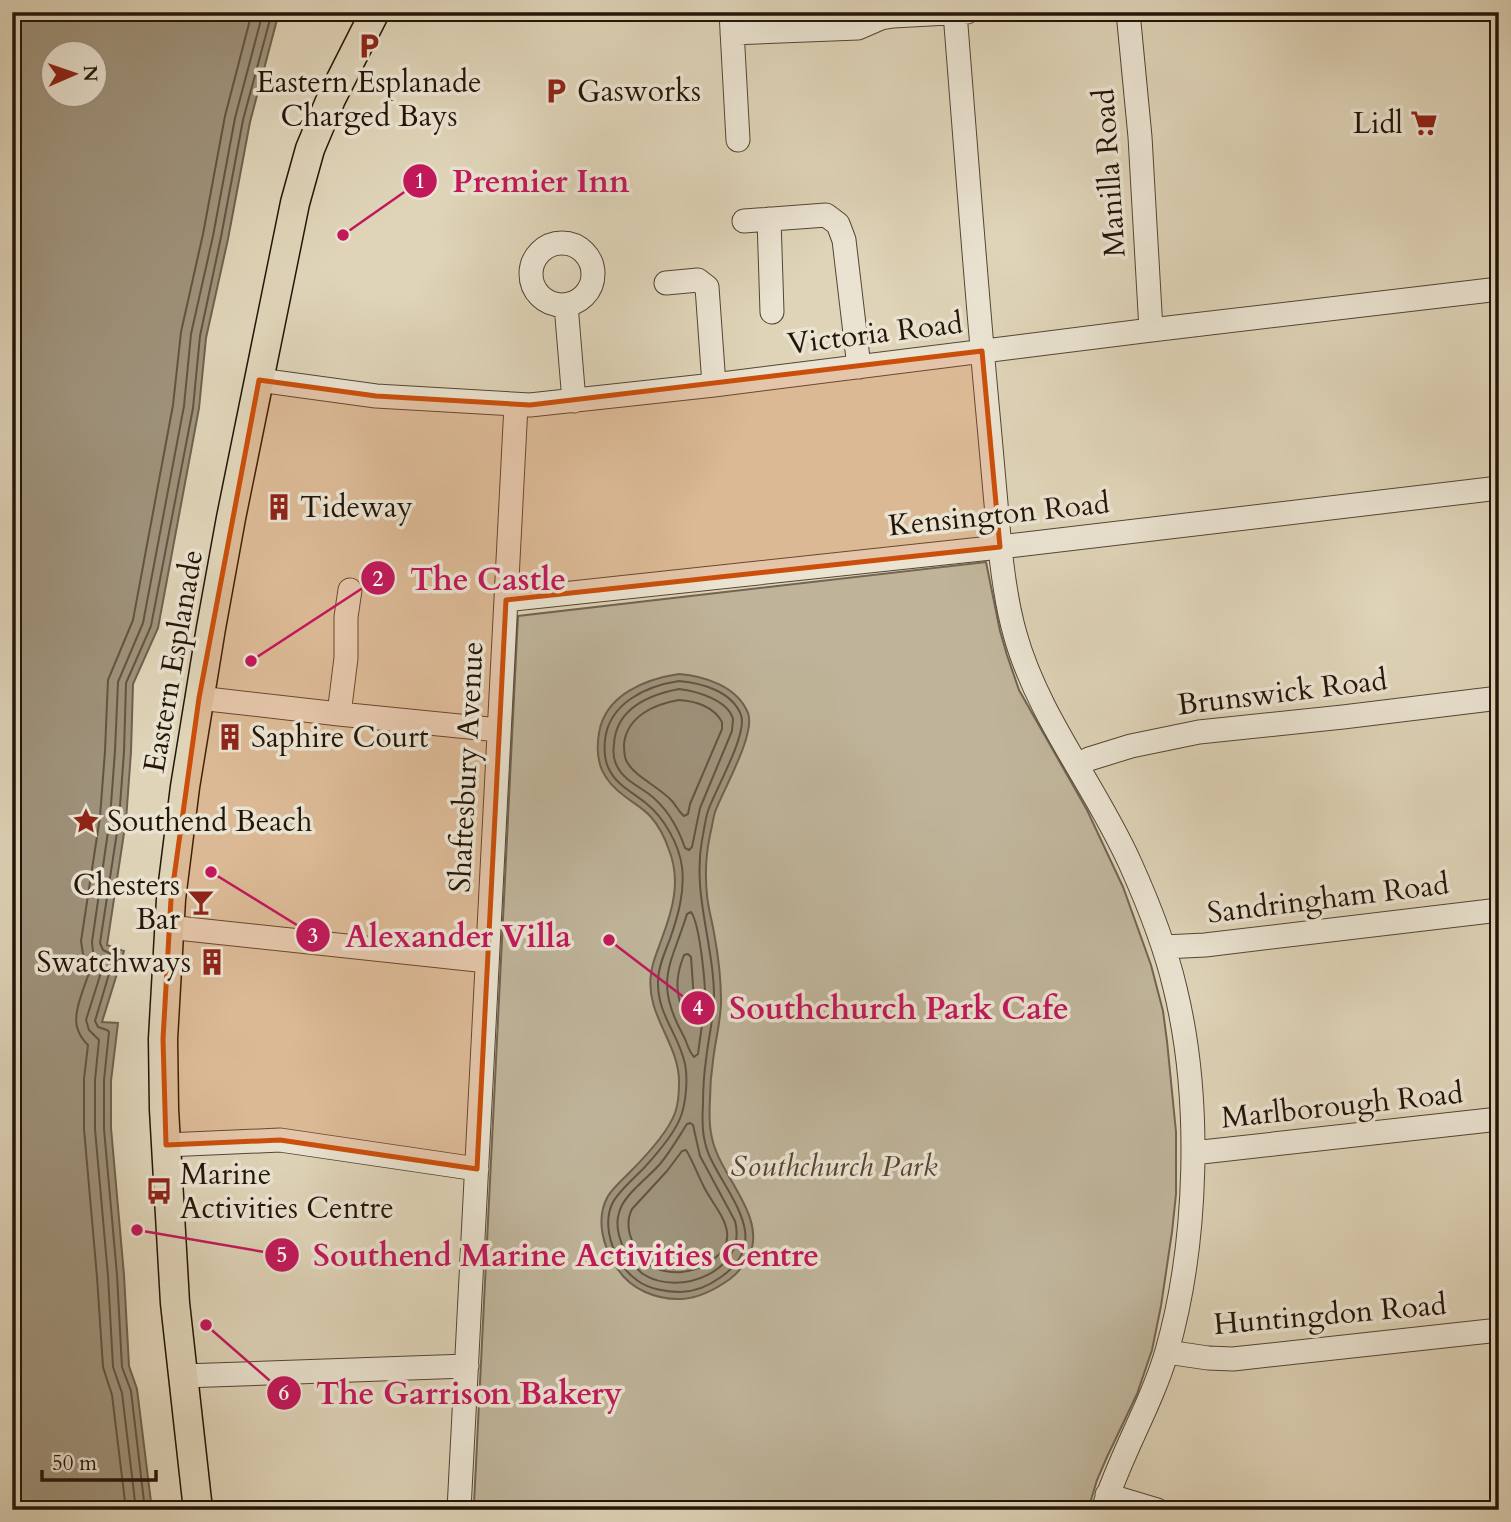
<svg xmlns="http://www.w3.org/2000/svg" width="1511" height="1522" viewBox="0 0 1511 1522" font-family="Cardo,serif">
<rect width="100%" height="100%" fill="#dfd4b8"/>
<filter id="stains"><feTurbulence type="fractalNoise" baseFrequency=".00286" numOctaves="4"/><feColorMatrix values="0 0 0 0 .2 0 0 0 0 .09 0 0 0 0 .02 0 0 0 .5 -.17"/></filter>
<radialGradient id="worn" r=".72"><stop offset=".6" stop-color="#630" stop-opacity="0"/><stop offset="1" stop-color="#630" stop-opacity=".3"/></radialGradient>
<!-- green -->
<path fill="#bfb49a" stroke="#726451" stroke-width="2" d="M 986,562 L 1000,631 L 1007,655 L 1019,690 L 1087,810 L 1123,887 L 1151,965 L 1163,1011 L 1167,1041 L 1176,1132 L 1176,1194 L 1172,1232 L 1161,1306 L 1152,1350 L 1137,1394 L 1107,1457 L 1097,1480 L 1088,1510 L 476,1510 L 474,1504 L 518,616 Z"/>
<!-- water -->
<path fill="#9f937c" stroke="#6e614e" stroke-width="2" fill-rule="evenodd" d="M 12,12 L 279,12 L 250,122 L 228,239 L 206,338 L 199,408 L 158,628 L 133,684 L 131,752 L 126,820 L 107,945 L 124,951 L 102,1022 L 118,1023 L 111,1081 L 111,1128 L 124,1275 L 129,1366 L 137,1389 L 152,1510 L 12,1510 ZM 52,52 L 94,52 L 94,94 L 52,94 Z
M 679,674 C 704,676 737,686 748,713 C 756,734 723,790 715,812 C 713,819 712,827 710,835 C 706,854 705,876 707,895 C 708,908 712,920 714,933 C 718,954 721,979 721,1001 C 721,1021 715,1041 713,1061 C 711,1074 710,1086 710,1099 C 709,1117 709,1134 716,1151 C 728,1183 766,1221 749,1256 C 744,1265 738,1273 730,1279 C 716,1289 699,1298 682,1299 C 656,1300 630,1289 617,1268 C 603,1247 595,1219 608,1196 C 613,1188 622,1180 629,1173 C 643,1159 668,1132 675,1113 C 678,1105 679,1092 679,1083 C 680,1044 645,1015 651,974 C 652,962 658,950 662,938 C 673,909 681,880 669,850 C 665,838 659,826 651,817 C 644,809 635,804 627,798 C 603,781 594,763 599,733 C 605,695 645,679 679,674 Z"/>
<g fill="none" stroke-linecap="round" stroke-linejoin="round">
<!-- shore -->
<path stroke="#625442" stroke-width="2" d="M 679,681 C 701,683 732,691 741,715 C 748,734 715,790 708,811 C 705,820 704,831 702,840 C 692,895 715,947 714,1001 C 713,1021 708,1040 706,1060 C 704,1074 703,1089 703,1104 C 702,1122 702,1138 709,1155 C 727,1196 774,1240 721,1277 C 710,1285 695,1292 680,1292 C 667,1292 649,1289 638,1281 C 616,1266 600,1228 613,1202 C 620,1190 633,1179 643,1169 C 655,1156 675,1133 681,1116 C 686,1102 688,1078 685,1064 C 679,1034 657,1015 658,981 C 658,967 665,952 670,939 C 678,916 685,892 682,867 C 679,844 664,818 647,804 C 634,793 616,785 609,769 C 604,760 604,750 605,740 C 609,703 646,686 679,681 Z
M 679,689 C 696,691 728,700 733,719 C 733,721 732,730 732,731 L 700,808 L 692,847 L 689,850 L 685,848 C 678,827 667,808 649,794 C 638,786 623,779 617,766 C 613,759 613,751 614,744 C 616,709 648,695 679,689 Z
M 679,700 C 696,701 714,707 722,722 L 722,729 L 690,804 L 688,814 L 684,816 C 679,812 676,805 671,800 C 658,786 633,776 626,760 C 624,755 624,749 624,744 C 627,716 655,704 679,700 Z
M 691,912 C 700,924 706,987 705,1004 C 703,1021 700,1037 698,1054 L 694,1057 C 688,1051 687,1041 682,1033 C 654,981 671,965 687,914 Z
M 688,954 L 691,957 L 694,1000 L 693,1018 L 689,1020 C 685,1016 683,1012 681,1006 C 675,987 677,973 684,955 Z
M 690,1123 L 693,1125 L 700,1156 L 735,1221 C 748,1270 680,1298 643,1274 C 635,1268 629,1259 624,1249 C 619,1238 615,1225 619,1213 C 623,1195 648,1178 660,1164 C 670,1152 678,1138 687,1124 Z
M 686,1150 C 693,1161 698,1176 705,1189 C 712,1202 725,1217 727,1232 C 730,1255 701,1270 682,1272 C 673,1273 659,1271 651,1266 C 643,1262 638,1253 634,1245 C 628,1233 626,1221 632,1209 L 667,1171 L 682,1151 Z
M 126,1510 L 112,1395 L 103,1367 L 97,1277 L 84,1129 L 84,1079 L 88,1045 C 84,1041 80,1036 78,1030 C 71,1014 86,984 91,967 L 83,954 L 81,941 L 100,817 L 105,751 L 108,680 L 133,620 L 173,405 L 181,332 L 203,234 L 225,116 L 252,12
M 136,1510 L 122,1393 L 113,1367 L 108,1276 L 95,1129 L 95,1080 L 99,1040 L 89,1030 L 86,1020 L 104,963 L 93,952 L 92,942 L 110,818 L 115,751 L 118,682 L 143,623 L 184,406 L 191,334 L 213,236 L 235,118 L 263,12
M 145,1510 L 131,1391 L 122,1367 L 117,1275 L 104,1129 L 104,1080 L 109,1032 L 107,1030 L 98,1027 L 95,1021 L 114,957 L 113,955 L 103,950 L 100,943 L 119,819 L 124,752 L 126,683 L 151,626 L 193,408 L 200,336 L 221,237 L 243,120 L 272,12"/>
<defs>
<path id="minor" d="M 731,12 L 738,140
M 1128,12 L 1140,137 L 1151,330
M 955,13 C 966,150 976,288 989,425 C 992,459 995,492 998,526 C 1001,562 1005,599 1015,634 C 1038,717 1095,785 1130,863 C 1148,903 1165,945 1175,988 C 1202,1098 1198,1242 1167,1351 C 1151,1406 1120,1455 1103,1510
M 732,33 L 858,28 L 881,18 L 893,16 L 967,12
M 769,219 L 772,312
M 744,221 L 826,215 L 838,224 L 844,240 L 859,367
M531 274a31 31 0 1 1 62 0a31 31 0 1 1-62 0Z
M 666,283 L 698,280 L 707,287 L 714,385
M 566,305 L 574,401
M 259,380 L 376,396 L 530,405 L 714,385 L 1151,330 L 1499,289
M 506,600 L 1000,547 L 1499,488
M 199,698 L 339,714 L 499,730
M 339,714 L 346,658 L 346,617 L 350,590
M 1077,766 L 1089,759 L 1131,746 L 1199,732 L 1343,717 L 1499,698
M 168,927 L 487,961
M 1164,947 L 1205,945 L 1499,910
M 166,1145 L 280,1140 L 477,1169
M 1193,1153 L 1499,1119
M 1167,1352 L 1208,1358 L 1233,1359 L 1499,1330
M 183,1376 L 467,1366
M 1107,1495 L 1157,1510
M 459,1510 L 516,405"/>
<path id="major" d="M 198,1510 L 175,1303 L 164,1109 L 163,1039 L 171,899 L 185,787 L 211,628 L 231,518 L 295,203 L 310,149 L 331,99 L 375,12"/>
</defs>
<!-- minor casing -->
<use href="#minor" stroke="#534534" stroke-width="25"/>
<!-- major casing -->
<use href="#major" stroke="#241508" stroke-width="31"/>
<!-- minor -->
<use href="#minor" stroke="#eae3d1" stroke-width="23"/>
<!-- major -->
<use href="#major" stroke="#dfd4b8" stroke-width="28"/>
</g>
<!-- marked area -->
<path fill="#cb4f0b" fill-opacity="0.2" stroke="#cb4f0b" stroke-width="5" stroke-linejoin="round" d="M 982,351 L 1000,547 L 506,600 L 477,1169 L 280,1140 L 166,1145 L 163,1039 L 171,899 L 199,698 L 259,380 L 376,396 L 530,405 Z"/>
<!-- icons -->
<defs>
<symbol id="parking-bare" viewBox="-9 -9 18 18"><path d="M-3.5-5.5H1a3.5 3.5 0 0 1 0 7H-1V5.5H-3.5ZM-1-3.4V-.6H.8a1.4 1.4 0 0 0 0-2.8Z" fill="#8f2418" stroke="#eae3d1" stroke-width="2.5" paint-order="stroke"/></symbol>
<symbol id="supermarket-bare" viewBox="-9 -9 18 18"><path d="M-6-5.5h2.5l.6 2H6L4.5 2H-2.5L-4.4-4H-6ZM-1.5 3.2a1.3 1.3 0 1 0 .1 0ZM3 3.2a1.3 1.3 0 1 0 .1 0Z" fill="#8f2418" stroke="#eae3d1" stroke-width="2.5" paint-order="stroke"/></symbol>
<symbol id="building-bare" viewBox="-9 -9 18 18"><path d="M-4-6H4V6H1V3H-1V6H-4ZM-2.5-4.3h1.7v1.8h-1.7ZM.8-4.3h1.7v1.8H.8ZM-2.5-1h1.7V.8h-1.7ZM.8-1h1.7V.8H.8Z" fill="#8f2418" stroke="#eae3d1" stroke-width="2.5" paint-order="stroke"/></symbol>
<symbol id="sight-bare" viewBox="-9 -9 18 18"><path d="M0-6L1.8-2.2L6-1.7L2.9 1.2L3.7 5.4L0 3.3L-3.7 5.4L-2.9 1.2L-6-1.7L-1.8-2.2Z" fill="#8f2418" stroke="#eae3d1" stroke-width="2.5" paint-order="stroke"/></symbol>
<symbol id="bar-bare" viewBox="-9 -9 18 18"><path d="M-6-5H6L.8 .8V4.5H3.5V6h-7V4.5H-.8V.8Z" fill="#8f2418" stroke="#eae3d1" stroke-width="2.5" paint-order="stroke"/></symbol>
<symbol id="bus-bare" viewBox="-9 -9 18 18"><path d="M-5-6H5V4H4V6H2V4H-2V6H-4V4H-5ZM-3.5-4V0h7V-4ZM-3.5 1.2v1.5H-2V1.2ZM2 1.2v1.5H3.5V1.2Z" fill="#8f2418" stroke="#eae3d1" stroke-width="2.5" paint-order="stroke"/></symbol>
</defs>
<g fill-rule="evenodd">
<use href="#parking-bare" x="350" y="27" width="38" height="38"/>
<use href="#parking-bare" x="537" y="72" width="38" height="38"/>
<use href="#supermarket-bare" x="1405" y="104" width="38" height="38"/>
<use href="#building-bare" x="260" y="488" width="38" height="38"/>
<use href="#building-bare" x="211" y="718" width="38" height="38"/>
<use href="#sight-bare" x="67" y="802" width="38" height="38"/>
<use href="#bar-bare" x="182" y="883" width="38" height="38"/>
<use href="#building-bare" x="193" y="943" width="38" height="38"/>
<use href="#bus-bare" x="140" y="1172" width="38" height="38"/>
</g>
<g text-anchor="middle" stroke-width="7" stroke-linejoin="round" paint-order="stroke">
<!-- poi labels -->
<g font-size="30" fill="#241508" stroke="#eae3d1" text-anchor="start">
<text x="369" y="92" text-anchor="middle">Eastern Esplanade<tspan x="369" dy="34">Charged Bays</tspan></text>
<text x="577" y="101">Gasworks</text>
<text x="1403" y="133" text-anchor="end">Lidl</text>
<text x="300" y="517">Tideway</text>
<text x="251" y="747">Saphire Court</text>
<text x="107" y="831">Southend Beach</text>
<text x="180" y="895" text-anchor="end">Chesters<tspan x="180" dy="34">Bar</tspan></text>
<text x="191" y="972" text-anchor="end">Swatchways</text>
<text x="180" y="1184">Marine<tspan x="180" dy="34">Activities Centre</tspan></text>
</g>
<!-- street labels -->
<g font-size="30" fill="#241508" stroke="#eae3d1">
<text transform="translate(1109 173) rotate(-94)" y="10">Manilla Road</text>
<text transform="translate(875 333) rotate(-7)" y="10">Victoria Road</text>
<text transform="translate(999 514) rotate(-6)" y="10">Kensington Road</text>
<text transform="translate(173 661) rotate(-80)" y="10">Eastern Esplanade</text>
<text transform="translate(1282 692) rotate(-7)" y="10">Brunswick Road</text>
<text transform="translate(466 767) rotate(-87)" y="10">Shaftesbury Avenue</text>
<text transform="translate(1328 898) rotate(-7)" y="10">Sandringham Road</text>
<text transform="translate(1342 1105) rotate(-6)" y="10">Marlborough Road</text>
<text transform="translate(1330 1314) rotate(-5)" y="10">Huntingdon Road</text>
</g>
<!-- park labels -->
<g font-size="30" font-style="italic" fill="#524534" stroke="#eae3d1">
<text x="834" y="1176">Southchurch Park</text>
</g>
</g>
<!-- callouts -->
<path fill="none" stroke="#c2185b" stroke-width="2.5" d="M343 235L420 181M251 661L378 578M211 872L313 935M609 940L698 1008M137 1230L282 1255M206 1325L284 1393"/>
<g fill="#c2185b" stroke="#eae3d1" stroke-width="2.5">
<circle cx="343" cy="235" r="7"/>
<circle cx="251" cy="661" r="7"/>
<circle cx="211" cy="872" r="7"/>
<circle cx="609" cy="940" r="7"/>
<circle cx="137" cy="1230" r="7"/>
<circle cx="206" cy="1325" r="7"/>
<circle cx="420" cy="181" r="18"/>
<circle cx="378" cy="578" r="18"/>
<circle cx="313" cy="935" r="18"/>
<circle cx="698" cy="1008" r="18"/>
<circle cx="282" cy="1255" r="18"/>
<circle cx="284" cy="1393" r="18"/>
</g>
<g font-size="21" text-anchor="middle" font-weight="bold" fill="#fff">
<text x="420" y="188">1</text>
<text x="378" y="586">2</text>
<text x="313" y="943">3</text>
<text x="698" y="1015">4</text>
<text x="282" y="1262">5</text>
<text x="284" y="1400">6</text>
</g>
<g font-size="32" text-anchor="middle" font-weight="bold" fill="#c2185b" stroke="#eae3d1" stroke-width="7" stroke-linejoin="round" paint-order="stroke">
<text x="541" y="192">Premier Inn</text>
<text x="488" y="590">The Castle</text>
<text x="458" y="947">Alexander Villa</text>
<text x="899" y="1019">Southchurch Park Cafe</text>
<text x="566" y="1266">Southend Marine Activities Centre</text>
<text x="469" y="1404">The Garrison Bakery</text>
</g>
<!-- margin -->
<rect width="1511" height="1522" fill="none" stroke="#dfd4b8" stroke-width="42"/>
<rect x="14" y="14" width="1483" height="1494" fill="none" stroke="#241508" stroke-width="3.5"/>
<rect x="21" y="21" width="1469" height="1480" fill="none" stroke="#241508" stroke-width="2"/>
<!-- north arrow -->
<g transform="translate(74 74) rotate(88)"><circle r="33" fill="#eae3d1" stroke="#9b9181" stroke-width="2"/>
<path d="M0-5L12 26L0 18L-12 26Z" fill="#8f2418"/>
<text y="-10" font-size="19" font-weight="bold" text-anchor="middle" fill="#241508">N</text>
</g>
<!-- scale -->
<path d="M42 1470v10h114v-10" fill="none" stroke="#241508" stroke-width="3.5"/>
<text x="52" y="1470" font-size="21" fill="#241508" stroke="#eae3d1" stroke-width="5" paint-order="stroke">50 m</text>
<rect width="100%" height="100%" filter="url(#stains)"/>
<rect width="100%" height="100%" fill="url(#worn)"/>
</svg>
